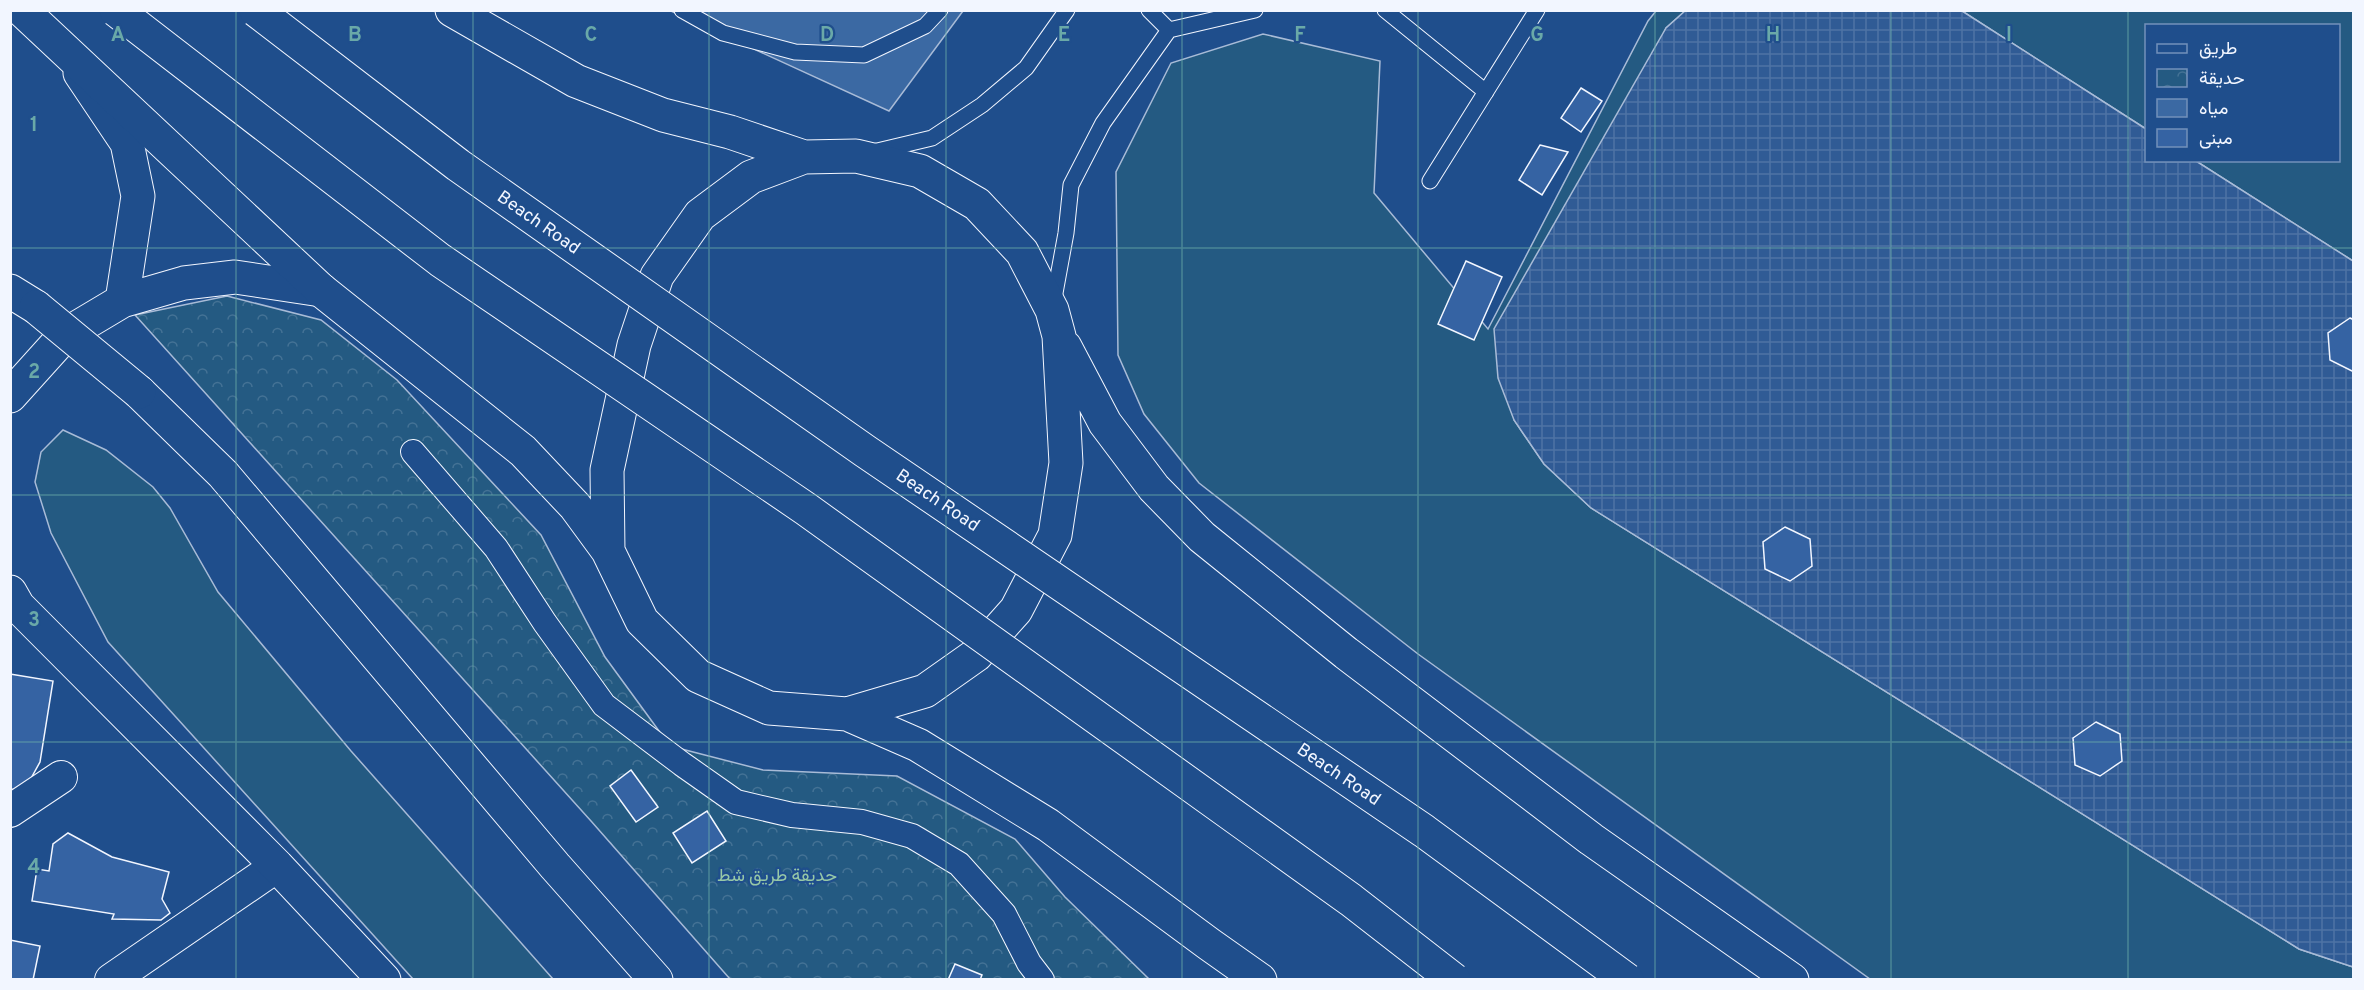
<svg xmlns="http://www.w3.org/2000/svg" width="2364" height="990" viewBox="0 0 2364 990" font-family="Overpass,Vazirmatn,sans-serif">
<defs>
<pattern id="park-crowns" width="20" height="18" patternUnits="userSpaceOnUse" patternTransform="scale(1.5)"><rect width="20" height="18" fill="#245a82"/><path d="M2 6a3 3 0 1 1 6 0M12 15a3 3 0 1 1 6 0" fill="none" stroke="#447295"/></pattern>
<pattern id="plaza-grid" width="8" height="8" patternUnits="userSpaceOnUse" patternTransform="scale(1.5)"><rect width="8" height="8" fill="#305b95"/><path d="M0 4h8M4 0v8" fill="none" stroke="#4e73a5"/></pattern>
</defs>
<rect width="100%" height="100%" fill="#1f4e8c"/>
<!-- park -->
<path fill="url(#park-crowns)" stroke="#a8bbd7" stroke-width="1.5" d="M 227,296 L 321,320 L 397,380 L 541,535 L 605,657 L 670,746 L 763,770 L 897,776 L 1015,839 L 1065,897 L 1149,979 L 730,979 L 591,821 L 135,315 Z"/>
<!-- garden -->
<path fill="#245a82" stroke="#a8bbd7" stroke-width="1.5" d="M 1656,11 L 1685,11 L 1666,28 L 1514,420 L 1544,464 L 1591,508 L 2299,949 L 2353,967 L 2353,979 L 1870,979 L 1418,654 L 1199,483 L 1144,414 L 1118,355 L 1116,172 L 1171,63 L 1263,34 L 1380,61 L 1374,193 L 1488,329 L 1648,21 Z
M 1962,11 L 2353,11 L 2353,261 L 2196,161 L 2338,160 L 2338,26 L 2146,26 L 2146,129 Z
M 63,430 L 106,450 L 153,487 L 170,508 L 218,592 L 351,751 L 553,979 L 413,979 L 108,642 L 51,533 L 35,482 L 41,452 Z"/>
<!-- plaza -->
<path fill="url(#plaza-grid)" stroke="#a8bbd7" stroke-width="1.5" d="M 1685,11 L 1962,11 L 2146,129 L 2146,160 L 2196,161 L 2353,261 L 2353,967 L 2299,949 L 1591,508 L 1544,464 L 1514,420 L 1498,378 L 1494,329 L 1666,28 Z"/>
<!-- water -->
<path fill="#3b69a3" stroke="#a8bbd7" stroke-width="1.5" d="M 671,11 L 963,11 L 889,111 Z"/>
<!-- building -->
<path fill="#3563a3" stroke="#f2f6ff" stroke-width="1.5" d="M 1581,88 L 1602,101 L 1581,132 L 1561,118 Z
M 1540,145 L 1568,152 L 1542,195 L 1519,180 Z
M 1466,261 L 1502,277 L 1474,340 L 1438,324 Z
M 2350,318 L 2354,320 L 2354,372 L 2330,360 L 2328,333 Z
M 1785,527 L 1810,539 L 1812,566 L 1790,581 L 1765,569 L 1763,542 Z
M 10,674 L 53,681 L 40,762 L 24,791 L 10,789 Z
M 2096,722 L 2120,734 L 2122,761 L 2100,776 L 2075,765 L 2073,738 Z
M 631,770 L 658,807 L 636,822 L 610,786 Z
M 707,811 L 726,841 L 692,863 L 673,833 Z
M 68,833 L 112,857 L 169,872 L 162,899 L 170,913 L 161,920 L 112,919 L 114,914 L 32,901 L 37,869 L 49,871 L 53,844 Z
M 10,940 L 40,946 L 33,980 L 10,980 Z
M 955,964 L 982,975 L 980,980 L 948,980 Z"/>
<g fill="none" stroke-linecap="round" stroke-linejoin="round">
<defs>
<path id="service" d="M 682,10 L 723,33 L 795,52 L 864,55 L 925,26 L 940,10
M 1149,10 L 1169,30
M 1385,10 L 1486,92
M 873,152 L 932,138 L 982,105 L 1026,68 L 1067,10
M 1430,181 L 1537,10
M 1053,304 L 1066,233 L 1071,185 L 1103,123 L 1169,30 L 1255,10"/>
<path id="pedestrian" d="M 413,452 L 496,548 L 545,623 L 604,705 L 682,764 L 736,802 L 792,815 L 862,822 L 912,836 L 959,864 L 1004,914 L 1029,963 L 1042,980"/>
<path id="minor" d="M 10,811 L 61,777
M 111,980 L 277,866"/>
<path id="tertiary" d="M 80,73 L 127,143 L 138,196 L 122,301
M 10,396 L 65,335 L 122,301 L 184,283 L 235,277 L 321,290
M 10,592 L 18,606 L 277,866 L 384,980"/>
<path id="secondary" d="M 10,291 L 36,307
M 139,392 L 223,474 L 555,866 L 656,980"/>
<path id="trunk" d="M 22,10 L 321,290 L 523,451 L 575,506 L 608,551
M 452,10 L 576,81 L 663,115 L 730,132 L 804,157
M 856,156 L 920,171 L 977,204 L 1022,252 L 1052,310 L 1059,336 L 1066,463 L 1055,535 L 1016,610 L 976,655 L 925,691 L 847,714 L 769,708 L 698,676 L 642,621 L 608,551 L 607,470 L 634,345 L 657,276 L 700,215 L 751,177 L 804,157 Z
M 1065,347 L 1105,423 L 1154,488 L 1202,537 L 1346,653 L 1591,839 L 1792,980
M 847,714 L 918,745 L 1048,825 L 1209,944 L 1260,980"/>
</defs>
<!-- service casing -->
<use href="#service" stroke="#f2f6ff" stroke-width="17"/>
<!-- pedestrian casing -->
<use href="#pedestrian" stroke="#f2f6ff" stroke-width="26"/>
<!-- minor casing -->
<use href="#minor" stroke="#f2f6ff" stroke-width="34"/>
<!-- tertiary casing -->
<use href="#tertiary" stroke="#f2f6ff" stroke-width="35"/>
<!-- secondary casing -->
<use href="#secondary" stroke="#f2f6ff" stroke-width="35"/>
<!-- trunk casing -->
<use href="#trunk" stroke="#f2f6ff" stroke-width="35"/>
<!-- service -->
<use href="#service" stroke="#1f4e8c" stroke-width="15"/>
<!-- pedestrian -->
<use href="#pedestrian" stroke="#1f4e8c" stroke-width="24"/>
<!-- minor -->
<use href="#minor" stroke="#1f4e8c" stroke-width="32"/>
<!-- tertiary -->
<use href="#tertiary" stroke="#1f4e8c" stroke-width="33"/>
<!-- secondary -->
<use href="#secondary" stroke="#1f4e8c" stroke-width="33"/>
<!-- trunk -->
<use href="#trunk" stroke="#1f4e8c" stroke-width="33"/>
<defs>
<path id="secondary-bridge" d="M 36,307 L 139,392"/>
<path id="trunk-bridge" d="M 116,10 L 440,260 L 806,509 L 1351,900 L 1454,980
M 256,10 L 458,165 L 865,451 L 1424,831 L 1627,980"/>
</defs>
<!-- secondary-bridge casing -->
<use href="#secondary-bridge" stroke="#f2f6ff" stroke-width="35" stroke-linecap="butt"/>
<!-- trunk-bridge casing -->
<use href="#trunk-bridge" stroke="#f2f6ff" stroke-width="35" stroke-linecap="butt"/>
<!-- secondary-bridge -->
<use href="#secondary-bridge" stroke="#1f4e8c" stroke-width="33"/>
<!-- trunk-bridge -->
<use href="#trunk-bridge" stroke="#1f4e8c" stroke-width="33"/>
</g>
<!-- grid -->
<path fill="none" stroke="#6aa9a8" stroke-width="1.5" stroke-opacity="0.55" d="M 236,10 L 236,980M 473,10 L 473,980M 709,10 L 709,980M 946,10 L 946,980M 1182,10 L 1182,980M 1418,10 L 1418,980M 1655,10 L 1655,980M 1891,10 L 1891,980M 2128,10 L 2128,980M 10,248 L 2354,248M 10,495 L 2354,495M 10,742 L 2354,742"/>
<g text-anchor="middle" stroke-width="4.5" stroke-linejoin="round" paint-order="stroke">
<!-- street labels -->
<g font-size="18" fill="#f2f6ff" stroke="#1f4e8c">
<text transform="translate(539 222) rotate(35)" y="6">Beach Road</text>
<text transform="translate(938 500) rotate(34)" y="6">Beach Road</text>
<text transform="translate(1339 774) rotate(34)" y="6">Beach Road</text>
</g>
<!-- park labels -->
<g font-size="18" fill="#97c8a6" stroke="#1f4e8c">
<text x="777" y="881">حديقة طريق شط</text>
</g>
</g>
<g font-size="20" text-anchor="middle" font-weight="bold" fill="#6aa9a8" stroke="#1f4e8c" stroke-width="4.5" stroke-linejoin="round" paint-order="stroke">
<text x="118" y="41">A</text>
<text x="355" y="41">B</text>
<text x="591" y="41">C</text>
<text x="827" y="41">D</text>
<text x="1064" y="41">E</text>
<text x="1300" y="41">F</text>
<text x="1537" y="41">G</text>
<text x="1773" y="41">H</text>
<text x="2009" y="41">I</text>
<text x="34" y="131">1</text>
<text x="34" y="378">2</text>
<text x="34" y="626">3</text>
<text x="34" y="873">4</text>
</g>
<!-- border -->
<rect width="2364" height="990" fill="none" stroke="#f2f6ff" stroke-width="24"/>
<!-- legend -->
<rect x="2145" y="24" width="195" height="138" fill="#1f4e8c" stroke="#7391ba" stroke-width="1.5"/>
<rect x="2157" y="44" width="30" height="9" fill="#1f4e8c" stroke="#7391ba" stroke-width="1.5"/>
<text x="2199" y="54" font-size="18" fill="#f2f6ff">طريق</text>
<rect x="2157" y="69" width="30" height="18" fill="url(#park-crowns)" stroke="#7391ba" stroke-width="1.5"/>
<text x="2199" y="84" font-size="18" fill="#f2f6ff">حديقة</text>
<rect x="2157" y="99" width="30" height="18" fill="#3b69a3" stroke="#7391ba" stroke-width="1.5"/>
<text x="2199" y="114" font-size="18" fill="#f2f6ff">مياه</text>
<rect x="2157" y="129" width="30" height="18" fill="#3563a3" stroke="#7391ba" stroke-width="1.5"/>
<text x="2199" y="144" font-size="18" fill="#f2f6ff">مبنى</text>
</svg>
